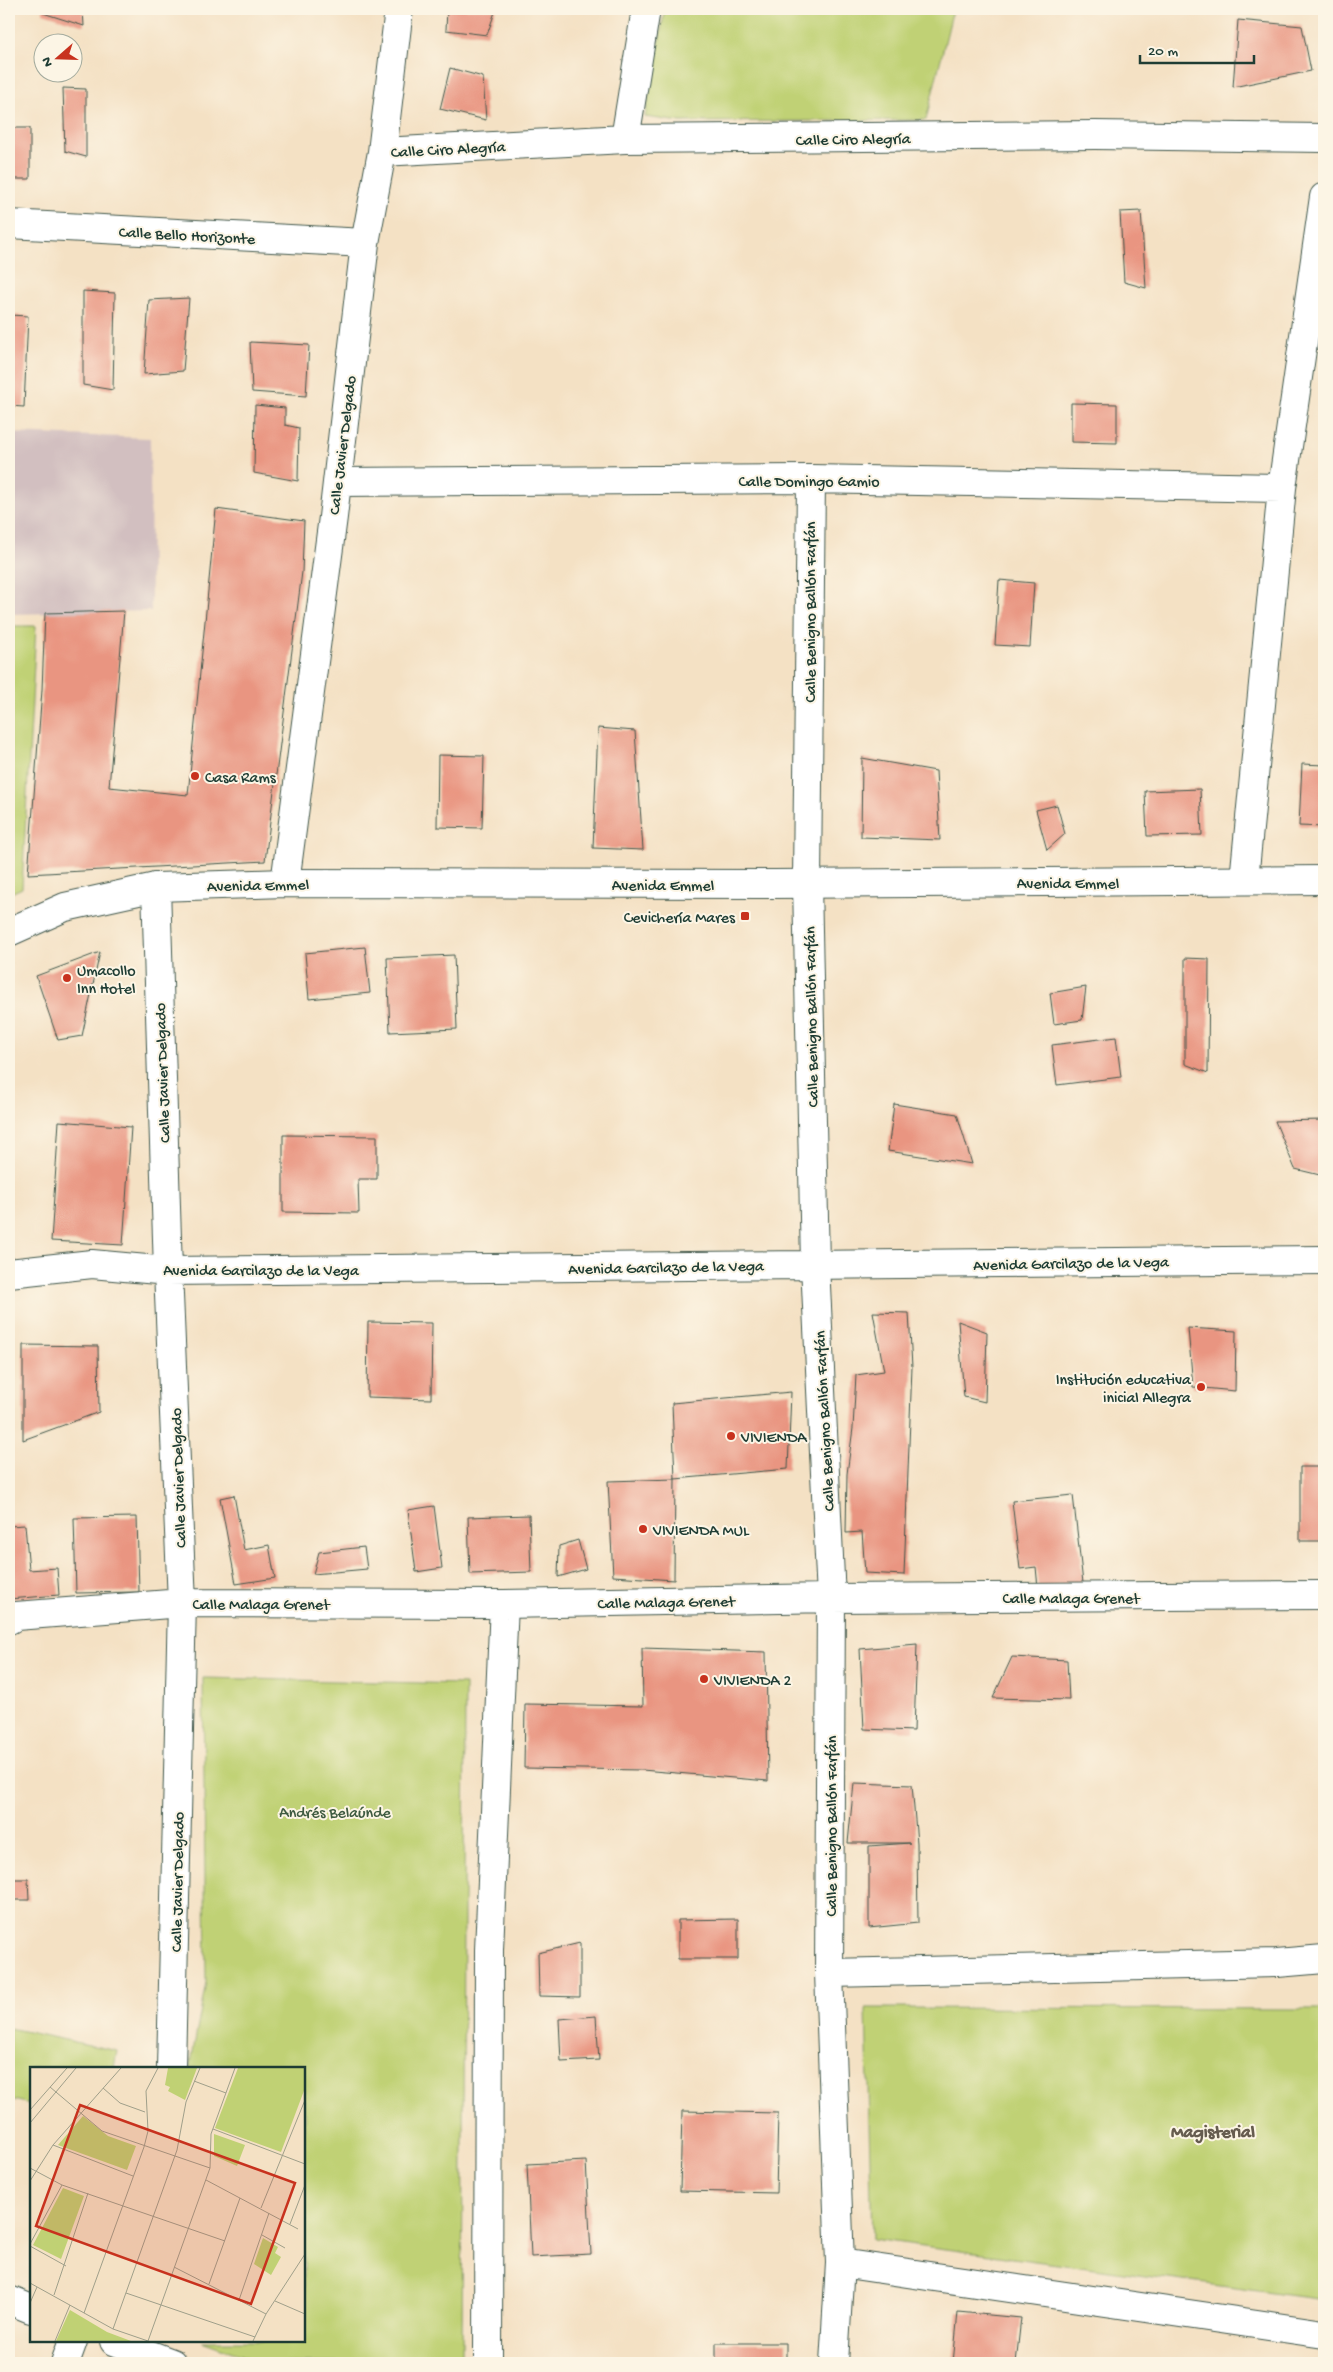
<svg xmlns="http://www.w3.org/2000/svg" width="1333" height="2372" viewBox="0 0 1333 2372" font-family="'Gochi Hand',sans-serif">
<rect width="100%" height="100%" fill="#fcf5e5"/>
<filter id="ink" filterUnits="userSpaceOnUse"><feTurbulence type="fractalNoise" baseFrequency=".02" numOctaves="2"/><feDisplacementMap in="SourceGraphic" scale="10" xChannelSelector="R" yChannelSelector="G"/><feConvolveMatrix kernelMatrix="1 2 1 2 8 2 1 2 1" color-interpolation-filters="sRGB"/></filter>
<filter id="wash" filterUnits="userSpaceOnUse"><feTurbulence type="fractalNoise" baseFrequency=".0096" numOctaves="4" result="noise"/><feDisplacementMap in="SourceGraphic" scale="20" xChannelSelector="R" yChannelSelector="G"/><feGaussianBlur stdDeviation="1.12" result="paint"/><feColorMatrix in="noise" values="0 0 0 0 0 0 0 0 0 0 0 0 0 0 0 0 0 1.4 0 .05"/><feComposite in="paint" operator="in"/></filter>
<g filter="url(#wash)">
<rect width="100%" height="100%" fill="#f4e1c4"/>
<!-- industrial -->
<path fill="#d2bfc0" d="M 9,433 L 150,438 L 151,611 L 9,614 Z"/>
<!-- green -->
<path fill="#c0d174" stroke="#708754" d="M 665,9 L 953,9 L 926,120 L 681,122 L 645,117 Z
M 9,626 L 36,626 L 22,888 L 9,894 Z
M 203,1678 L 465,1684 L 462,2363 L 263,2363 L 202,2341 L 304,2341 L 304,2068 L 190,2068 L 206,1982 Z
M 866,2008 L 1324,2009 L 1324,2300 L 872,2239 Z
M 9,2028 L 117,2051 L 114,2068 L 31,2068 L 31,2104 L 9,2099 Z"/>
<g id="blocks">
<!-- building -->
<path fill="#e99581" d="M 43,9 L 83,9 L 84,26 L 43,13 Z
M 447,9 L 496,9 L 487,35 L 446,30 Z
M 1238,20 L 1302,26 L 1311,71 L 1233,87 Z
M 450,68 L 483,77 L 486,120 L 440,109 Z
M 63,88 L 86,89 L 86,157 L 65,151 Z
M 9,128 L 30,128 L 30,179 L 9,179 Z
M 1141,211 L 1146,288 L 1124,282 L 1120,212 Z
M 83,291 L 115,293 L 113,390 L 83,385 Z
M 189,298 L 183,371 L 144,374 L 149,300 Z
M 9,315 L 28,316 L 24,407 L 9,406 Z
M 250,342 L 309,345 L 306,396 L 252,392 Z
M 1071,403 L 1117,404 L 1117,443 L 1071,442 Z
M 255,405 L 285,408 L 285,425 L 299,428 L 298,481 L 254,473 Z
M 216,509 L 304,521 L 302,572 L 265,861 L 28,874 L 42,690 L 45,613 L 124,611 L 109,787 L 188,795 Z
M 999,580 L 1034,583 L 1030,647 L 995,645 Z
M 598,728 L 635,731 L 643,850 L 593,848 Z
M 438,755 L 484,756 L 482,828 L 437,827 Z
M 862,758 L 936,771 L 940,840 L 861,837 Z
M 1302,764 L 1324,765 L 1324,827 L 1299,826 Z
M 1200,789 L 1202,835 L 1147,836 L 1145,791 Z
M 1057,805 L 1065,834 L 1047,850 L 1036,810 Z
M 365,947 L 370,993 L 309,999 L 305,953 Z
M 100,952 L 82,1036 L 58,1040 L 36,976 Z
M 454,955 L 457,1029 L 390,1032 L 387,958 Z
M 1185,958 L 1209,959 L 1208,1073 L 1185,1064 Z
M 1086,987 L 1082,1020 L 1054,1024 L 1050,993 Z
M 1116,1037 L 1121,1077 L 1057,1085 L 1052,1045 Z
M 894,1104 L 957,1114 L 972,1164 L 888,1151 Z
M 1324,1120 L 1324,1176 L 1295,1169 L 1275,1121 Z
M 59,1121 L 131,1127 L 123,1245 L 51,1241 Z
M 283,1135 L 377,1136 L 377,1179 L 358,1179 L 359,1213 L 283,1212 Z
M 873,1312 L 909,1313 L 912,1367 L 904,1575 L 865,1573 L 862,1532 L 846,1533 L 847,1474 L 853,1428 L 856,1375 L 884,1371 Z
M 958,1321 L 987,1332 L 985,1402 L 964,1397 Z
M 368,1322 L 432,1323 L 431,1399 L 367,1397 Z
M 1188,1328 L 1236,1331 L 1235,1391 L 1193,1387 Z
M 23,1345 L 98,1346 L 99,1412 L 23,1440 Z
M 791,1392 L 788,1469 L 675,1479 L 672,1403 Z
M 1300,1467 L 1324,1467 L 1324,1541 L 1300,1541 Z
M 675,1479 L 674,1580 L 613,1576 L 608,1481 Z
M 234,1495 L 244,1550 L 269,1545 L 275,1578 L 236,1584 L 220,1498 Z
M 1073,1495 L 1083,1583 L 1038,1588 L 1036,1567 L 1020,1569 L 1012,1501 Z
M 434,1506 L 442,1568 L 416,1572 L 408,1510 Z
M 529,1515 L 531,1572 L 470,1574 L 468,1517 Z
M 137,1517 L 139,1592 L 76,1593 L 74,1518 Z
M 25,1525 L 29,1570 L 57,1568 L 59,1595 L 9,1599 L 9,1526 Z
M 578,1540 L 586,1569 L 558,1577 L 559,1546 Z
M 364,1547 L 367,1569 L 313,1574 L 319,1552 Z
M 917,1644 L 914,1731 L 864,1729 L 860,1649 Z
M 642,1648 L 766,1652 L 768,1781 L 642,1770 L 524,1768 L 525,1704 L 643,1706 Z
M 1012,1657 L 1067,1660 L 1069,1700 L 993,1698 Z
M 854,1783 L 912,1785 L 917,1843 L 918,1923 L 869,1928 L 869,1846 L 910,1843 L 848,1843 Z
M 9,1879 L 28,1879 L 29,1900 L 9,1900 Z
M 738,1919 L 738,1959 L 678,1959 L 678,1920 Z
M 580,1943 L 580,1997 L 539,1996 L 538,1953 Z
M 596,2016 L 599,2060 L 561,2062 L 559,2019 Z
M 682,2111 L 778,2113 L 776,2193 L 680,2191 Z
M 586,2161 L 591,2254 L 531,2257 L 527,2164 Z
M 958,2312 L 1021,2318 L 1016,2363 L 953,2363 Z
M 716,2343 L 786,2343 L 786,2363 L 716,2363 Z"/>
</g>
</g>
<g filter="url(#ink)">
<use href="#blocks" fill-opacity="0" stroke="#3f564a" stroke-width="1"/>
<g fill="none" stroke-linecap="round" stroke-linejoin="round">
<defs>
<path id="minor" d="M 625,139 L 646,9
M 382,152 L 625,139 L 1095,135 L 1324,138
M 9,224 L 365,243
M 811,479 L 807,883 L 815,1265 L 831,1598 L 829,1973 L 840,2263 L 834,2363
M 337,482 L 811,479 L 1282,488
M 1244,880 L 1282,488 L 1324,197
M 285,883 L 333,517 L 365,243 L 382,152 L 399,9
M 156,887 L 168,1271 L 182,1603 L 171,2068
M 9,1273 L 92,1264 L 168,1271 L 1324,1260
M 9,1620 L 16,1616 L 182,1603 L 504,1604 L 831,1598 L 1324,1595
M 829,1973 L 1277,1963 L 1324,1959
M 840,2263 L 1324,2334
M 9,2300 L 31,2309
M 114,2341 L 172,2363
M 65,2363 L 73,2341
M 488,2363 L 489,1950 L 504,1604"/>
<path id="tertiary" d="M 9,932 L 65,907 L 156,887 L 285,883 L 773,884 L 1324,880"/>
</defs>
<!-- minor casing -->
<use href="#minor" stroke="#3f564a" stroke-width="30"/>
<!-- tertiary casing -->
<use href="#tertiary" stroke="#3f564a" stroke-width="30"/>
<!-- minor -->
<use href="#minor" stroke="#fff" stroke-width="28"/>
<!-- tertiary -->
<use href="#tertiary" stroke="#fff" stroke-width="28"/>
</g>
</g>
<!-- markers -->
<g fill="#c8321e" stroke="#fcf5e5" stroke-width="2">
<circle cx="195" cy="776" r="5"/>
<rect x="740" y="911" width="10" height="10" rx="2.5"/>
<circle cx="67" cy="978" r="5"/>
<circle cx="1201" cy="1387" r="5"/>
<circle cx="731" cy="1436" r="5"/>
<circle cx="643" cy="1529" r="5"/>
<circle cx="704" cy="1679" r="5"/>
</g>
<g text-anchor="middle" stroke-width="4" stroke-linejoin="round" paint-order="stroke">
<!-- street labels -->
<g font-size="16" fill="#1f3d34" stroke="#fcf5e5">
<text transform="translate(853 138) rotate(-1)" y="6">Calle Ciro Alegría</text>
<text transform="translate(448 148) rotate(-3)" y="6">Calle Ciro Alegría</text>
<text transform="translate(187 234) rotate(3)" y="6">Calle Bello Horizonte</text>
<text transform="translate(341 445) rotate(-83)" y="6">Calle Javier Delgado</text>
<text x="809" y="486">Calle Domingo Gamio</text>
<text transform="translate(809 612) rotate(-90)" y="6">Calle Benigno Ballón Farfán</text>
<text x="1068" y="888">Avenida Emmel</text>
<text transform="translate(258 884) rotate(-1)" y="6">Avenida Emmel</text>
<text x="663" y="890">Avenida Emmel</text>
<text transform="translate(810 1017) rotate(-91)" y="6">Calle Benigno Ballón Farfán</text>
<text transform="translate(161 1073) rotate(-92)" y="6">Calle Javier Delgado</text>
<text transform="translate(1071 1262) rotate(-1)" y="6">Avenida Garcilazo de la Vega</text>
<text transform="translate(666 1266) rotate(-1)" y="6">Avenida Garcilazo de la Vega</text>
<text x="261" y="1275">Avenida Garcilazo de la Vega</text>
<text transform="translate(823 1421) rotate(-93)" y="6">Calle Benigno Ballón Farfán</text>
<text transform="translate(177 1478) rotate(-92)" y="6">Calle Javier Delgado</text>
<text x="1071" y="1603">Calle Malaga Grenet</text>
<text transform="translate(666 1601) rotate(-1)" y="6">Calle Malaga Grenet</text>
<text x="261" y="1609">Calle Malaga Grenet</text>
<text transform="translate(830 1826) rotate(-90)" y="6">Calle Benigno Ballón Farfán</text>
<text transform="translate(176 1882) rotate(-89)" y="6">Calle Javier Delgado</text>
</g>
<!-- poi labels -->
<g font-size="16" fill="#1f3d34" stroke="#fcf5e5" text-anchor="start">
<text x="205" y="782">Casa Rams</text>
<text x="735" y="922" text-anchor="end">Cevichería Mares</text>
<text x="77" y="975">Umacollo<tspan x="77" dy="18">Inn Hotel</tspan></text>
<text x="1191" y="1384" text-anchor="end">Institución educativa<tspan x="1191" dy="18">inicial Allegra</tspan></text>
<text x="741" y="1442">VIVIENDA</text>
<text x="653" y="1535">VIVIENDA MUL</text>
<text x="714" y="1685">VIVIENDA 2</text>
</g>
<!-- park labels -->
<g font-size="16" fill="#3f5b41" stroke="#fcf5e5">
<text x="335" y="1817">Andrés Belaúnde</text>
</g>
<!-- neighbourhood labels -->
<g font-size="18" font-weight="bold" fill="#665c4f" stroke="#fcf5e5">
<text x="1213" y="2137">Magisterial</text>
</g>
</g>
<!-- overview -->
<g transform="translate(30 2067)">
<rect width="275" height="275" fill="#f4e1c4"/>
<path d="M 138,1 L 167,1 L 155,33 L 138,24 L 140,20 L 135,18 ZM 208,1 L 275,1 L 275,21 L 251,85 L 185,61 ZM 53,49 L 78,69 L 106,79 L 97,103 L 28,78 ZM 184,67 L 215,78 L 207,99 L 184,89 ZM 33,121 L 54,129 L 31,192 L 3,178 ZM 233,171 L 248,180 L 245,186 L 251,190 L 241,208 L 224,197 ZM 40,243 L 77,265 L 101,274 L 26,274 Z" fill="#c0d174"/>
<path fill="none" stroke="#9f9f8a" stroke-width="1" d="M 164,14 L 196,26M 20,20 L 72,64 L 180,101M 73,21 L 90,36 L 115,45M 0,43 L 37,1M 0,56 L 46,1M 183,62 L 275,97M 23,78 L 103,109M 0,101 L 32,118 L 195,174M 176,113 L 268,162M 0,114 L 23,78 L 91,1M 231,141 L 275,33M 260,157 L 275,118M 232,168 L 255,181M 0,177 L 32,118M 0,179 L 36,199M 144,200 L 236,247M 0,216 L 83,262 L 118,274 L 180,101 L 181,67 L 205,1M 179,217 L 210,131M 96,226 L 225,270M 24,228 L 58,126M 209,233 L 239,146M 245,234 L 275,247M 0,236 L 7,220M 54,246 L 114,80 L 118,64 L 116,24 L 128,1M 83,262 L 147,83 L 156,35 L 170,1M 25,274 L 40,238M 223,274 L 236,247 L 275,187"/>
<path fill="#c8321e" fill-opacity="0.15" stroke="#c8321e" stroke-width="2.5" d="M 50,38 L 265,116 L 221,237 L 6,159 Z"/>
<rect width="275" height="275" fill="none" stroke="#1f3d34" stroke-width="2.5"/>
</g>
<!-- margin -->
<rect width="1333" height="2372" fill="none" stroke="#fcf5e5" stroke-width="30"/>
<!-- north arrow -->
<g transform="translate(58 58) rotate(250)"><circle r="24" fill="#fcf5e5" stroke="#a4ab9e"/>
<path d="M0-4L9 19L0 12L-9 19Z" fill="#c8321e"/>
<text y="-8" font-size="14" font-weight="bold" text-anchor="middle" fill="#1f3d34">N</text>
</g>
<!-- scale -->
<path d="M1140 55v8h114v-8" fill="none" stroke="#1f3d34" stroke-width="2.5"/>
<text x="1148" y="55" font-size="15" fill="#1f3d34" stroke="#fcf5e5" stroke-width="4" paint-order="stroke">20 m</text>
</svg>
